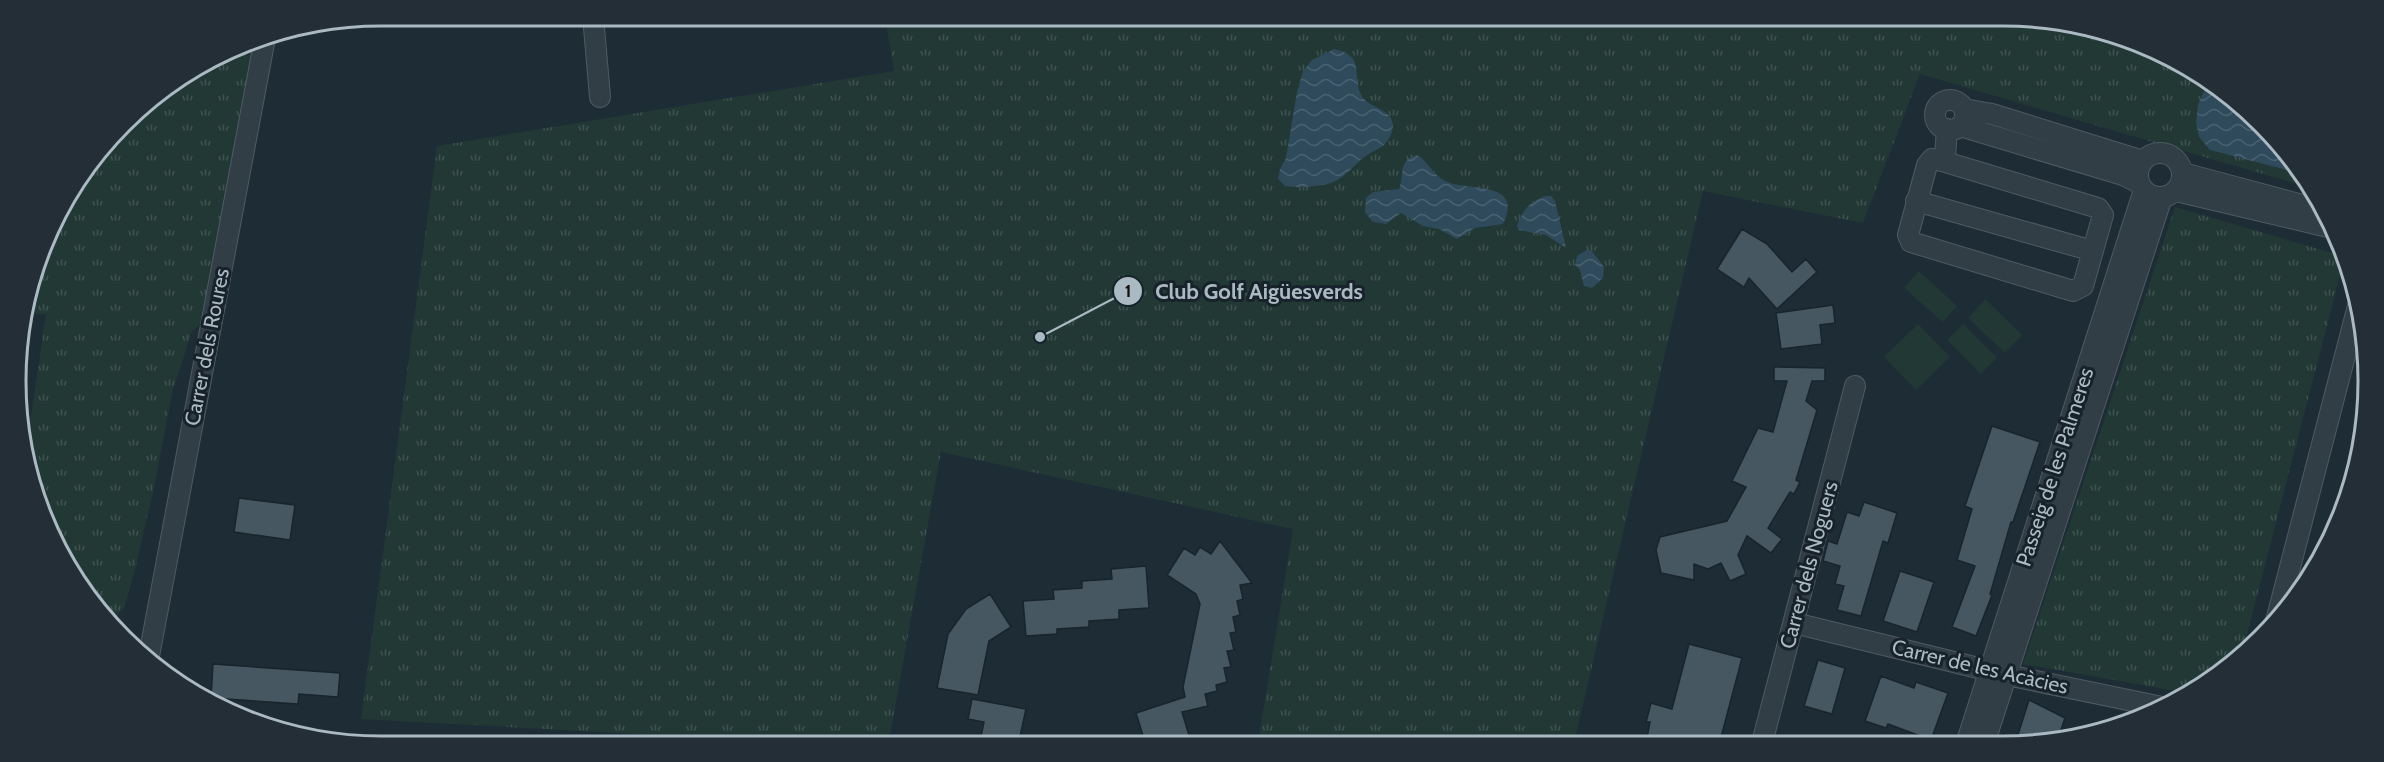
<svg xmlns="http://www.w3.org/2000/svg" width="2384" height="762" viewBox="0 0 2384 762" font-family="Cabin,sans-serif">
<defs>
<pattern id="grass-tufts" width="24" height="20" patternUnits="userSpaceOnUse" patternTransform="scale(1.5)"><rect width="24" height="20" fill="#213835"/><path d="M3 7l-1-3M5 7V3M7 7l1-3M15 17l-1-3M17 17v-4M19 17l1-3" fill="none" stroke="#3f5351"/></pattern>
<pattern id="water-waves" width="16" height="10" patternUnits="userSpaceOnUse" patternTransform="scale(1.5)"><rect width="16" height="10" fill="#2f4a5b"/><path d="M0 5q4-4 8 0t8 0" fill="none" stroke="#4a6271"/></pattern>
</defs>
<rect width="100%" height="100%" fill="#1e2c35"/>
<!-- grass -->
<path fill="url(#grass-tufts)" d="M 885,17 L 2075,22 L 2207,77 L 2307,178 L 2311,188 L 1920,74 L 1863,223 L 1703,191 L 1574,743 L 1258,742 L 1293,529 L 941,452 L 889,741 L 766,741 L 361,719 L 437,146 L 894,71 Z
M 259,39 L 205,320 L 192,331 L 172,393 L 155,483 L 135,570 L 124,608 L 113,620 L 77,585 L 27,475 L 26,451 L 46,314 L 24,314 L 53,219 L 139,106 L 241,43 Z
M 2175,207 L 2339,255 L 2343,264 L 2242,654 L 2187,693 L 2023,664 Z"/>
<!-- pitch -->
<path fill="#213835" d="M 1919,271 L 1957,306 L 1943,322 L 1904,288 Z
M 1985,299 L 2022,335 L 2005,353 L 1968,318 Z
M 1918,324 L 1950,357 L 1916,390 L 1884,357 Z
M 1963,324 L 1997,358 L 1981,374 L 1947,340 Z"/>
<!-- water -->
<path fill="url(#water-waves)" d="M 1334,49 C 1369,56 1349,79 1364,99 C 1372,108 1393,110 1393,126 C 1393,133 1388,141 1383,146 C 1377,150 1369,153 1363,158 C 1352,167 1345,178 1331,183 C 1317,187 1299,188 1285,186 L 1278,179 L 1280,169 L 1286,158 L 1297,92 L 1303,71 L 1312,60 Z
M 2209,80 L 2303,174 L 2210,150 L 2199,137 L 2196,122 L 2198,105 Z
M 1417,155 C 1428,161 1433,175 1445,181 C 1466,192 1525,179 1503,224 L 1475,228 L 1457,239 L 1439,229 L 1423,226 L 1401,213 L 1386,224 L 1373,222 L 1365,212 L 1366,198 L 1373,192 L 1399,189 C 1405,176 1397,160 1417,155 Z
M 1545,196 L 1551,196 L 1555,201 L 1566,248 L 1546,235 L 1519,230 L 1517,226 C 1522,210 1530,202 1545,196 Z
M 1588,249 L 1592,251 L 1604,267 L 1603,278 L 1592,288 L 1584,286 L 1580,270 L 1575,265 L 1577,256 Z"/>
<!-- building -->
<path fill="#465761" stroke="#19242c" stroke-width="1.5" d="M 1742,229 L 1767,244 L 1792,272 L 1806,259 L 1817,272 L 1777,309 L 1749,278 L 1744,287 L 1717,269 Z
M 1833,305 L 1835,323 L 1820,325 L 1822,344 L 1781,349 L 1776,313 Z
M 1774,367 L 1825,368 L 1825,381 L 1812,381 L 1806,401 L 1817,410 L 1796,480 L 1800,482 L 1794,494 L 1790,492 L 1768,528 L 1782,539 L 1771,553 L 1747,536 L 1738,555 L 1746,574 L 1730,581 L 1721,563 L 1708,569 L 1694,564 L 1694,580 L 1661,573 L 1656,550 L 1660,537 L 1727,521 L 1746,487 L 1732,481 L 1758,428 L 1773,432 L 1787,381 L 1774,381 Z
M 1992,426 L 2040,442 L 2013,522 L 2011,522 L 1990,594 L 1992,595 L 1976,636 L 1952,627 L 1975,566 L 1957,560 L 1972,509 L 1965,506 Z
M 239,498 L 295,505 L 290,540 L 234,532 Z
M 1864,502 L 1897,513 L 1888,543 L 1883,541 L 1861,616 L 1837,610 L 1844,586 L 1835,584 L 1840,566 L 1823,561 L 1828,541 L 1837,544 L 1847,512 L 1859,516 Z
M 1220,541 L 1252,583 L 1240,585 L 1243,599 L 1237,601 L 1240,615 L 1233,617 L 1236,632 L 1230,633 L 1234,650 L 1227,651 L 1231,667 L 1224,668 L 1227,682 L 1216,685 L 1217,691 L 1205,694 L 1208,706 L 1182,712 L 1191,742 L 1145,742 L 1136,713 L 1185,697 L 1183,687 L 1200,604 L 1196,594 L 1167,575 L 1184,548 L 1195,555 L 1200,547 L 1211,554 Z
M 1146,566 L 1149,608 L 1119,610 L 1119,619 L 1089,621 L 1089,627 L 1057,629 L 1057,634 L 1026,636 L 1023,601 L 1054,599 L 1053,590 L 1082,588 L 1082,581 L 1112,579 L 1111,569 Z
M 1900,571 L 1934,582 L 1917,632 L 1883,621 Z
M 990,594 L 1011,627 L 989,641 L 978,695 L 937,688 L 948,634 L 966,609 Z
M 1689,644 L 1742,658 L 1720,741 L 1704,736 L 1703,743 L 1646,743 L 1650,722 L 1646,722 L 1651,703 L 1672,709 Z
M 1818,660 L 1845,668 L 1832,714 L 1804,706 Z
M 213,664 L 340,673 L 338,697 L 299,694 L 298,704 L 211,698 Z
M 1881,676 L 1914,688 L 1916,682 L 1948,693 L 1931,740 L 1888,724 L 1886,728 L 1865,721 Z
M 972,699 L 1026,709 L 1019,741 L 980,741 L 984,722 L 968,719 Z
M 2029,700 L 2065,718 L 2057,742 L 2015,744 Z"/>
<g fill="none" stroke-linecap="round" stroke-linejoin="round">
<defs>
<path id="minor" d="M 593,16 L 600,97
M1935 115a15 15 0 1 1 30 0a15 15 0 1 1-30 0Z
M 1964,109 L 1992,114 L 2143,161
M 1960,126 L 2123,175 L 2139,183
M2138 175a22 22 0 1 1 44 0a22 22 0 1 1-44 0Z
M 1942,161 L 1932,159 L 1927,165 L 1908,235 L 1911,242 L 2073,291 L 2083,286 L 2103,215 L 2098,208 L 1942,161 L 1945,157 L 1947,129
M 2183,173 L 2321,210
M 2176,191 L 2328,227
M 1916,201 L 2093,251
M 2276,621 L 2359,302
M 1794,623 L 2007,675 L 2167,708
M 149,656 L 265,38
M 1762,743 L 1855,386
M 1966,744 L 2144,190
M 1984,744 L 2162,197"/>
</defs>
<!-- minor casing -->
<use href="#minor" stroke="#4f5b64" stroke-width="22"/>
<!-- minor -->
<use href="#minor" stroke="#313e46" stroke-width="20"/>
</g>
<g text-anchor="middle" stroke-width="6" stroke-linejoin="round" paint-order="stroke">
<!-- street labels -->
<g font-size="21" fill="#abb9c3" stroke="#17222a">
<text transform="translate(207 347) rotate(-79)" y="7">Carrer dels Roures</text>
<text transform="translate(2055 467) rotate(-72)" y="7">Passeig de les Palmeres</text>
<text transform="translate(1809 565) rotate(-75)" y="7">Carrer dels Noguers</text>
<text transform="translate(1980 667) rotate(13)" y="7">Carrer de les Acàcies</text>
</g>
</g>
<!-- crop -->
<path d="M0 0H2384V762H0ZM381 26H2003A355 355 0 0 1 2358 381V381A355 355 0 0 1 2003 736H381A355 355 0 0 1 26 381V381A355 355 0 0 1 381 26Z" fill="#232e36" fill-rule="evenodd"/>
<path fill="none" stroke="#abb9c3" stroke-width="3" d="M381 26H2003A355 355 0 0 1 2358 381V381A355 355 0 0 1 2003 736H381A355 355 0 0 1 26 381V381A355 355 0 0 1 381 26Z"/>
<!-- callouts -->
<path fill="none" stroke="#abb9c3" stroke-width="2" d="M1040 337L1128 291"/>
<g fill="#abb9c3" stroke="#17222a" stroke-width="2">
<circle cx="1040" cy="337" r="6"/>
<circle cx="1128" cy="291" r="15"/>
</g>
<g font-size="18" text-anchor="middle" font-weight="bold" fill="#111">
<text x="1128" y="297">1</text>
</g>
<g font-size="22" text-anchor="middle" font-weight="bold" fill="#abb9c3" stroke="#17222a" stroke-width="6" stroke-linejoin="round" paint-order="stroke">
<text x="1259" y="299">Club Golf Aigüesverds</text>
</g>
</svg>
